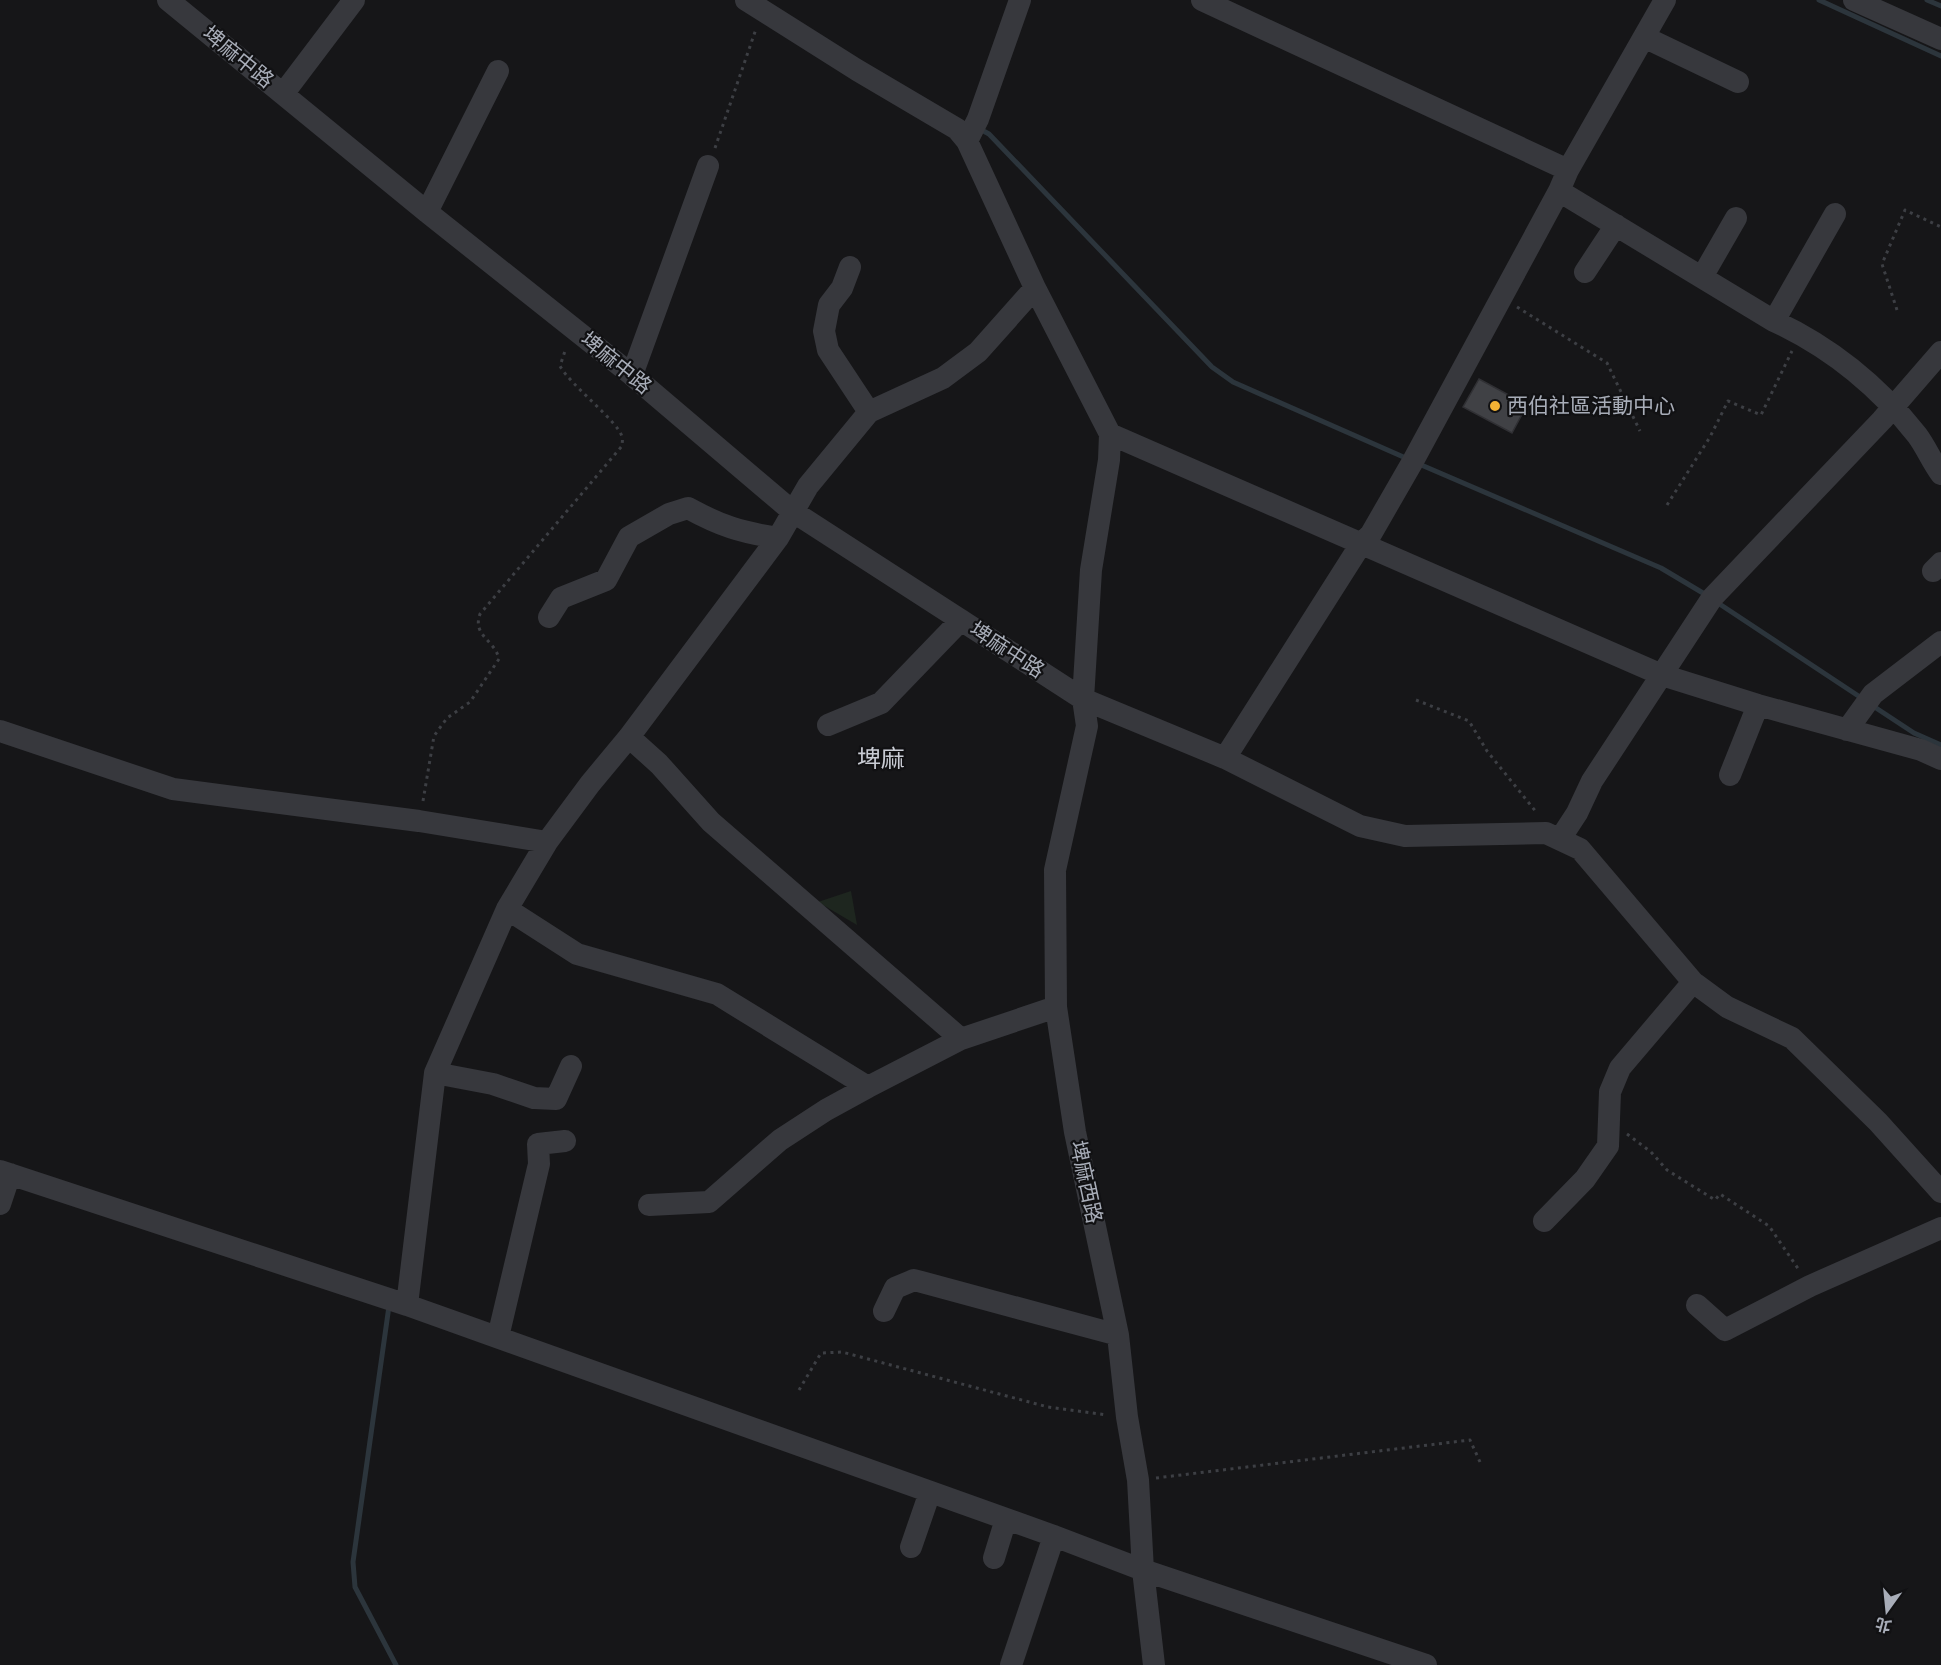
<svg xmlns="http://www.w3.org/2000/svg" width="1941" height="1665" viewBox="0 0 1941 1665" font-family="Commissioner,'Noto Sans TC',sans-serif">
<rect width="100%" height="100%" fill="#161618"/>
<!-- green -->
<path fill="#1e261f" d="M 851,891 L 857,925 L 818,902 Z"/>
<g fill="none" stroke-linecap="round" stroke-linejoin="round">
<!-- stream -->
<path stroke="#2c353c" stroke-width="5" d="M 1819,0 L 1941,56
M 1927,0 L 1941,6
M 978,128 L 989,134 L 1212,367 L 1233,382 L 1408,459
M 1419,464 L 1661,568 L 1708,596
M 1715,601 L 1863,699
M 1873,706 L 1914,733 L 1941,745
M 389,1306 L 353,1562 L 355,1587 L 396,1665"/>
</g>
<!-- building -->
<path fill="#404145" stroke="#303034" stroke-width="1.5" d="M 1479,379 L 1527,405 L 1512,433 L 1463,407 Z"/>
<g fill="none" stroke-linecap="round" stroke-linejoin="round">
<!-- path -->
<path stroke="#3d3f44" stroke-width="3" stroke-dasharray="3 4.5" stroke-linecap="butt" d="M 715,148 L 756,29
M 1517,307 L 1607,363 L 1640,431
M 1897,310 L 1882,264 L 1905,210 L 1941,227
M 1667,505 L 1710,437 L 1728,401 L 1761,415 L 1792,351
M 1416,700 L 1469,721 L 1487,751 L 1537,813
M 423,801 L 434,736 L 447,718 L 470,702 L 499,659 C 495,640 472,636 480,614 L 622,446 C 622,443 623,440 622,437 C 619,422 571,386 560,366 L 566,348
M 1627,1134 L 1651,1152 L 1667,1170 L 1715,1200 L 1720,1194 L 1769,1226 L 1799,1270
M 799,1390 L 821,1353 L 842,1352 L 1048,1407 L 1107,1415
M 1156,1478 L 1470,1440 L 1480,1462"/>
<!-- minor -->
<path stroke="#37383d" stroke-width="22" d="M 168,0 L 427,212 L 632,375 L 792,511 L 1083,699 L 1225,758 L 1360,826 L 1405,836 L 1546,833 L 1580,849 L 1693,982 L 1727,1007 L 1792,1038 L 1878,1122 L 1941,1192
M 746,0 L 857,70 L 957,129 L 967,141 L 1035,288 L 1110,434 L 1109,460 L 1091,570 L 1083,699 L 1087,726 L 1055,870 L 1056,1007 L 1075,1132 L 1118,1335 L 1127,1417 L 1138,1480 L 1143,1570 L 1154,1665
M 1202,0 L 1568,170
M 1854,0 L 1941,39
M 1644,37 L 1738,82
M 283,94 L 354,0
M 967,141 L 978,119 L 1020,0
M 1559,191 L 1774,321 C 1830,347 1879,387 1917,435 C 1926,447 1932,462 1941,474
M 427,212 L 498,71
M 850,267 L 842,288 L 829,305 L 824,331 L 828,350 L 869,412
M 1585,272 L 1616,225
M 1702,277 L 1736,218
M 1774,321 L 1835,214
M 632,375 L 708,166
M 1110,434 L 1662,675 L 1758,705 L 1921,750 L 1941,759
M 1933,571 L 1941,563
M 549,617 L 561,598 L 606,580 L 629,537 L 669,514 L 688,508 C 721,526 740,532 778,538
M 828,725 L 881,703 L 961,620
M 1847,730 L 1873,694 L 1941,642
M 0,731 L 173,789 L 419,821 L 547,842
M 629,737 L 659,764 L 711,822 L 961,1039
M 1225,758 L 1361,544 L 1371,534 L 1413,461 L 1559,191 L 1568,170 L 1665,0
M 1730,775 L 1758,705
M 1560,839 L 1577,813 L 1592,781 L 1712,598 L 1882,420 L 1941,352
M 507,909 L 577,954 L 717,994 L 868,1087 L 961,1039 L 1056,1007
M 435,1073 L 493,1084 L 534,1098 L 556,1099 L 571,1066
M 0,1171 L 407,1305 L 1054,1536 L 1143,1570 L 1426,1665
M 0,1204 L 10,1174
M 649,1205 L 709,1202 L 780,1140 L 826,1110 L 868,1087
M 1544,1221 L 1585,1179 L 1608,1146 L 1610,1092 L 1620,1068 L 1693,982
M 407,1305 L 435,1073 L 507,909 L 547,842 L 590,784 L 629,737 L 778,538 L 808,486 L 869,412 L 943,378 L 978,352 L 1035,288
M 1697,1305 L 1725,1330 L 1810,1286 L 1941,1228
M 884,1311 L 895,1288 L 914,1280 L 1118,1335
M 498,1337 L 539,1164 L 538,1144 L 565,1141
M 911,1547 L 930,1492
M 994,1558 L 1006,1519
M 1011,1665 L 1054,1536"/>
</g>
<!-- markers -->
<circle fill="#f2b134" stroke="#111113" stroke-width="2" cx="1495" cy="406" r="6"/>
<g text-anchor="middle" stroke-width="4.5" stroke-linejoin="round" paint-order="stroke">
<!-- street labels -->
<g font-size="21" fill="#a8adb8" stroke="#111113">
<text transform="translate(238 57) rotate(39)" y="7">埤麻中路</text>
<text transform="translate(616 363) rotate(39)" y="7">埤麻中路</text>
<text transform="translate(1007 650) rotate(33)" y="7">埤麻中路</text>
<text transform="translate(1086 1182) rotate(78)" y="7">埤麻西路</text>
</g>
<!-- poi labels -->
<g font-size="21" fill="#a8adb8" stroke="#111113" text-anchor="start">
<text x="1507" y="413">西伯社區活動中心</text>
</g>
<!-- quarter labels -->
<g font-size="24" fill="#c9ccd4" stroke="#111113">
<text x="881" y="767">埤麻</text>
</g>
</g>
<!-- north arrow -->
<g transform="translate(1887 1611) rotate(195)" stroke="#111113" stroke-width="4.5" paint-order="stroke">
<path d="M0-4.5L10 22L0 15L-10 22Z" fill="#a8adb8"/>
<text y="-9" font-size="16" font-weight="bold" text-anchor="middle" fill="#a8adb8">北</text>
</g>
</svg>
